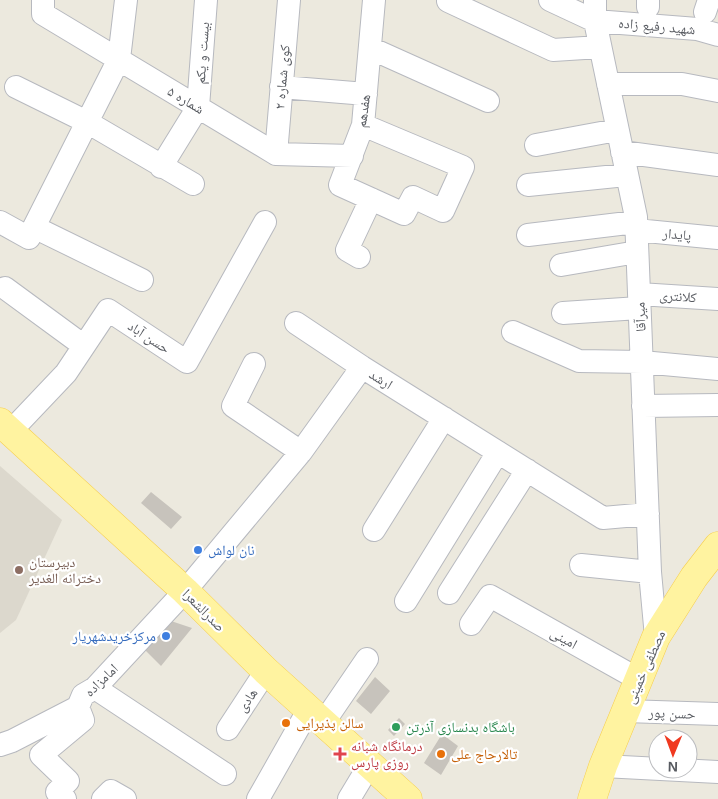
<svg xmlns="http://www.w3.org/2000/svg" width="718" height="799" viewBox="0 0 718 799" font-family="Arial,'Noto Naskh Arabic',sans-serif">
<rect width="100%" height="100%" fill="#ece9de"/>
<!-- education -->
<path fill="#dcd8cd" d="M 0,466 L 62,520 L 16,620 L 0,633 Z"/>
<!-- building -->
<path fill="#c7c3bc" d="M 151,492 L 182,517 L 171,529 L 141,503 Z
M 165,619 L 192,628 L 161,666 L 140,645 Z
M 375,677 L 390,691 L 371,714 L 356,701 Z
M 399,718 L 405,724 L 394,736 L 388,730 Z
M 442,734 L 458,746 L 441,775 L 424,763 Z"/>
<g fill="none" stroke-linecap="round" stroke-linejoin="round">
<defs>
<path id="minor" d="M 43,0 L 43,14 L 276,154 L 352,156
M 126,0 L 119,59 L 34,227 L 142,280
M 550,0 L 595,21 L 697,29 L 718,35
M 595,0 L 595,21 L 636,217 L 650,572 L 656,637
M 448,1 L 553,50 L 600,47
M 648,7 L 648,0
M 705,12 L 709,0
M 370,48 L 488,101
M 608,84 L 682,84 L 718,91
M 16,87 L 87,122 L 193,184
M 281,87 L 366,94
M 363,125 L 463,167 L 443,211 L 413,197 L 404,214 L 340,185 L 363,125 L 374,0
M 536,145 L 617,130
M 622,152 L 718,165
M 276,154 L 289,0
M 161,167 L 198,107 L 206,0
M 528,185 L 626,175
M 0,222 L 29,238 L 34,227
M 636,230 L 718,238
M 528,235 L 636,222
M 359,257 L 347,250 L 371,199
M 561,265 L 637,252
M 5,288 L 84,346
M 639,294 L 718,299
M 563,313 L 639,308
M 296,323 L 362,367 L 603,518 L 648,514
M 513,332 L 579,361 L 642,362 L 718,369
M 254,364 L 233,406 L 301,452
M 643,406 L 718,405
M 10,432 L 66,373 L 108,310 L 187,362 L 265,222
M 374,530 L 444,418
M 581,565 L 650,572
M 449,593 L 527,470
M 406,601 L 498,452
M 471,624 L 490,596 L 638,679
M 95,688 L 225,774
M 625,711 L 718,714
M 324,722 L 367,659
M 228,729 L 266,671
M 0,745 L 12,741 L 78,707 L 83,695 L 95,688 L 185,591 L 301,452 L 362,367
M 603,766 L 718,772
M 65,799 L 57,792 L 68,781 L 41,755 L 83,720 L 78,707
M 103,799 L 111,791 L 125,799
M 258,799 L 309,709
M 349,799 L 370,764"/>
<path id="major" d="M 0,422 L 185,591 L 266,671 L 408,799
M 592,799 L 603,766 L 656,637 L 694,577 L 718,546"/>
</defs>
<!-- minor casing -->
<use href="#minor" stroke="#b7b9bf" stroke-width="24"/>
<!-- major casing -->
<use href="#major" stroke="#f7ce4c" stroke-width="29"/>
<!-- minor -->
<use href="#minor" stroke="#fff" stroke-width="22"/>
<!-- major -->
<use href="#major" stroke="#fff3a0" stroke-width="28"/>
</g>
<!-- markers -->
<g fill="#3f7fe0" stroke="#fff" stroke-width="2">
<circle cx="198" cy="550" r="5"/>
<circle cx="166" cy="636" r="5"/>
</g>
<circle fill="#8d6e63" stroke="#fff" stroke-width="2" cx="19" cy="570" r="5"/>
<g fill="#e8710a" stroke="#fff" stroke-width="2">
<circle cx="286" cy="723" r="5"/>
<circle cx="441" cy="754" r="5"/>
</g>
<circle fill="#2e9e5b" stroke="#fff" stroke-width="2" cx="396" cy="727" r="5"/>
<path fill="#e0444e" stroke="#fff" stroke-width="2" d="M337.5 746.5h5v5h5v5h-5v5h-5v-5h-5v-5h5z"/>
<g text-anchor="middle" stroke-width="4.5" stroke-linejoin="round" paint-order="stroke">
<!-- street labels -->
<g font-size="14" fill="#585b61" stroke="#fff">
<text transform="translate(657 26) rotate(5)" y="5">شهید رفیع زاده</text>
<text transform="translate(202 53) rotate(-86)" y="5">بیست و یکم</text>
<text transform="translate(282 77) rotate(-85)" y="5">کوی شماره ۲</text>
<text transform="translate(186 100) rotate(31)" y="5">شماره ۵</text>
<text transform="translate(363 111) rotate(-82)" y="5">هفدهم</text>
<text transform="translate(677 234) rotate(5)" y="5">پایدار</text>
<text transform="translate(678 296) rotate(4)" y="5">کلانتری</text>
<text transform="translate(640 317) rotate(-92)" y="5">میرآقا</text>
<text transform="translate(149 337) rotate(33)" y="5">حسن آباد</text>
<text transform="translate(381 379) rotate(32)" y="5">ارشد</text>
<text transform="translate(204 610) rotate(45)" y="5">صدرالشعرا</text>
<text transform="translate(564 638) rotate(29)" y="5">امینی</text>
<text transform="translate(645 667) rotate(-66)" y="5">مصطفی خمینی</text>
<text transform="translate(101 680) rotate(-44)" y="5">امامزاده</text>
<text transform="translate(247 700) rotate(-57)" y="5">هادی</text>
<text transform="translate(672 713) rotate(2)" y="5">حسن پور</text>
</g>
<!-- shop labels -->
<g font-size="14" fill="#366cbe" stroke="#fff" text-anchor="start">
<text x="208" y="555">نان لواش</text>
<text x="156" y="641" text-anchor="end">مرکزخریدشهریار</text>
</g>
<!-- education labels -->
<g font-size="14" fill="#785e54" stroke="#fff" text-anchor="start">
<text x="29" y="567">دبیرستان<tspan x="29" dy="16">دخترانه الغدیر</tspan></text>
</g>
<!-- food labels -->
<g font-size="14" fill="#c56008" stroke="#fff" text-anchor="start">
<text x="296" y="728">سالن پذیرایی</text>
<text x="451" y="759">تالارحاج علی</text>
</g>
<!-- leisure labels -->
<g font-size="14" fill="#27864d" stroke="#fff" text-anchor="start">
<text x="406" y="732">باشگاه بدنسازی آذرتن</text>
</g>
<!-- health labels -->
<g font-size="14" fill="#be3a42" stroke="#fff" text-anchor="start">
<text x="351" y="751">درمانگاه شبانه<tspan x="351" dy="16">روزی پارس</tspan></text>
</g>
</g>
<!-- north arrow -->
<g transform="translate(673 754) rotate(181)"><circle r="24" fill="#ffffff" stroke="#bcbdc0"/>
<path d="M0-4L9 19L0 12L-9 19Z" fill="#f03920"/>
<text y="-8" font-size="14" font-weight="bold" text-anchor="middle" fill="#585b61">N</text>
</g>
</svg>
